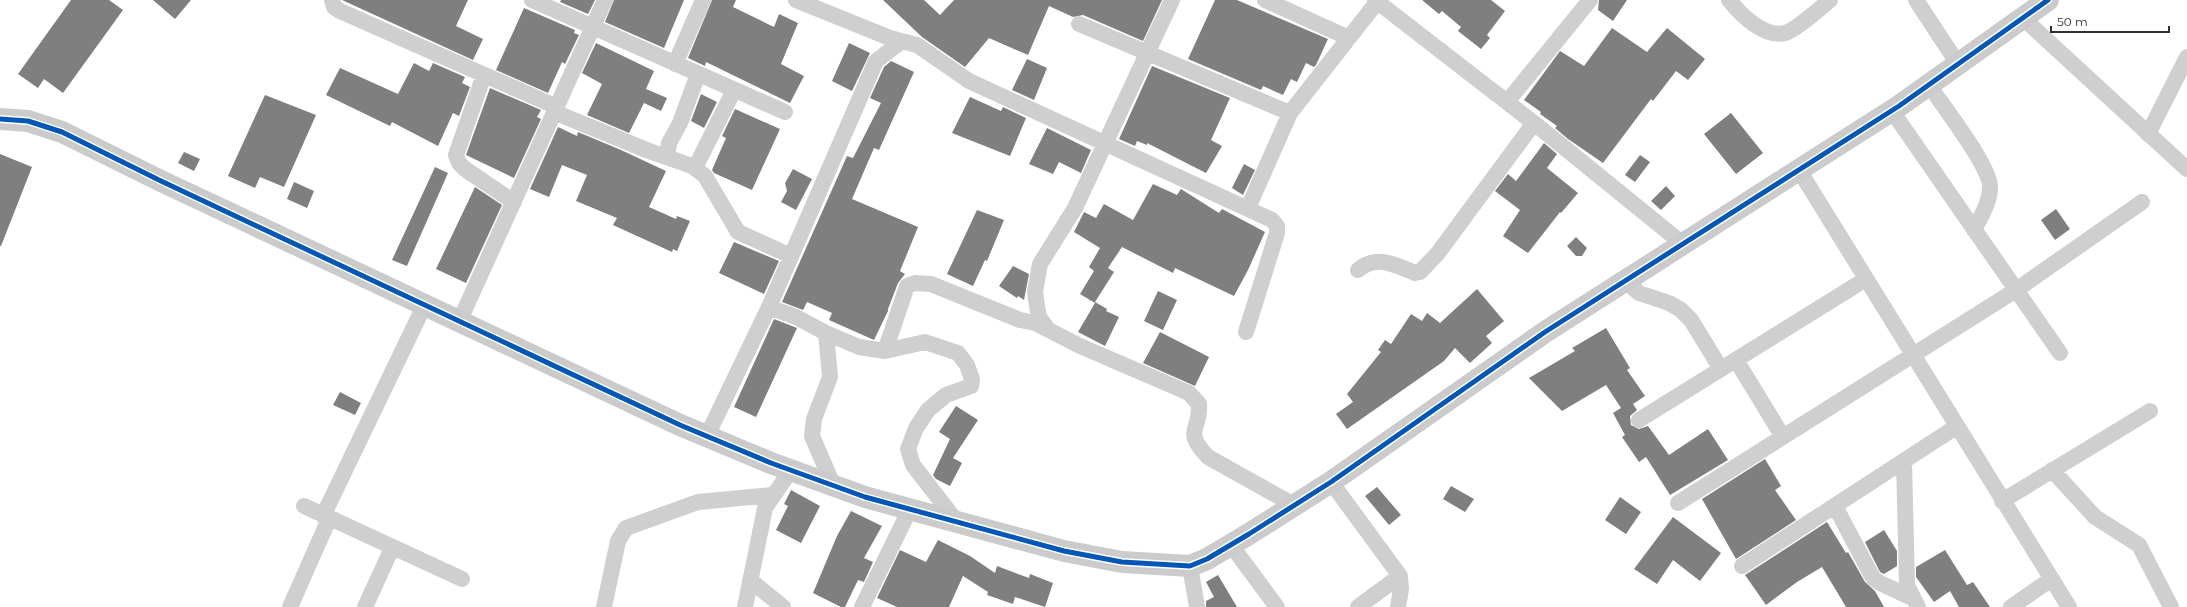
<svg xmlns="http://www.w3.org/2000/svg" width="2187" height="607" viewBox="0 0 2187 607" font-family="Montserrat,sans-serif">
<rect width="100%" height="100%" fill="#fff"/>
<!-- building -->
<path fill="#7f7f7f" d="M 71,0 L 109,0 L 123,10 L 63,93 L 44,79 L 38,88 L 18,74 Z
M 153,0 L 191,0 L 175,19 Z
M 342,0 L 468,0 L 456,26 L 483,39 L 473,60 Z
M 561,0 L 595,0 L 588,14 L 560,2 Z
M 614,0 L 684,0 L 664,48 L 605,22 Z
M 712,0 L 736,0 L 733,7 L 774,27 L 779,14 L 798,23 L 781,64 L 804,76 L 790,103 L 706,62 L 705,66 L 688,58 Z
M 883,0 L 924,0 L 940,15 L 954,0 L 1162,0 L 1143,41 L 1083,15 L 1073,17 L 1049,6 L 1028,55 L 989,38 L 965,67 L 922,37 Z
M 1215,0 L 1237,0 L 1328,39 L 1316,65 L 1314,67 L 1306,63 L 1297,82 L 1291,79 L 1283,95 L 1263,86 L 1261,90 L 1188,59 Z
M 1422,0 L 1491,0 L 1505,11 L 1487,35 L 1490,38 L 1481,49 L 1458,31 L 1461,27 L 1442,11 L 1439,14 Z
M 1599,0 L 1627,0 L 1613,21 L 1598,10 Z
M 524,8 L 575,30 L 574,33 L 579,35 L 565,64 L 562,62 L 548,93 L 496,70 Z
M 1612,28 L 1647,52 L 1667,28 L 1705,59 L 1688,80 L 1676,71 L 1653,101 L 1651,99 L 1603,163 L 1568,139 L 1555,128 L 1557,126 L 1540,114 L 1541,112 L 1524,100 L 1560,51 L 1584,66 Z
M 596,43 L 654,71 L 646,89 L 667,98 L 661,111 L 644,103 L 629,133 L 587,115 L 602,84 L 582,73 Z
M 849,43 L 870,53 L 852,91 L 832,81 Z
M 1027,59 L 1047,68 L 1034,100 L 1012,90 Z
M 891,61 L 914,72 L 879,150 L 874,148 L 852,199 L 918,227 L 900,271 L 905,274 L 898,283 L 888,309 L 888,311 L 874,340 L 829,320 L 832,313 L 807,302 L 803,310 L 782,302 L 847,156 L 853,158 L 881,103 L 870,98 L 884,67 Z
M 414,63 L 429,71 L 433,63 L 465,77 L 462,83 L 470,87 L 459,116 L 453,113 L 438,146 L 392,122 L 390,126 L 326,95 L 340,68 L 398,94 Z
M 1152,66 L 1230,98 L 1211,140 L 1222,146 L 1206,173 L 1147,143 L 1147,145 L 1137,141 L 1135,146 L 1119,139 Z
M 490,88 L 541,110 L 537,117 L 541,119 L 514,178 L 466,155 Z
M 701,94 L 717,102 L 704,128 L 691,121 Z
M 265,95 L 316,115 L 284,187 L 260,177 L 255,188 L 228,176 Z
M 970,97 L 1001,111 L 1003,107 L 1026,118 L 1010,156 L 952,133 Z
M 735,109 L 780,129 L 752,190 L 714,173 L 712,170 L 726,138 L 722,136 Z
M 1731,113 L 1763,153 L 1736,174 L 1704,134 Z
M 558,127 L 577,136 L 578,132 L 621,150 L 666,171 L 649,207 L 676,219 L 677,216 L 690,221 L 677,251 L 673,249 L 672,252 L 613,225 L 617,218 L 576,201 L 587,175 L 562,165 L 549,197 L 530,189 Z
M 1047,128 L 1091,150 L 1081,173 L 1059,162 L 1053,174 L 1029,164 Z
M 1544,143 L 1557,154 L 1547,168 L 1578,193 L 1561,213 L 1560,212 L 1528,253 L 1503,236 L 1520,210 L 1495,191 L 1508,174 L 1516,181 Z
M 184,152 L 200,159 L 194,171 L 178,163 Z
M 0,154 L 32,167 L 1,246 L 0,246 Z
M 1640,155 L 1650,162 L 1635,182 L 1625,175 Z
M 1244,164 L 1255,170 L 1243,195 L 1232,188 Z
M 435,167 L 448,173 L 407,266 L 392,260 Z
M 793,169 L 812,179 L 796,210 L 781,202 L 787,191 L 785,183 Z
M 294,182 L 314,191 L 307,208 L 287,199 Z
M 1153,184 L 1177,195 L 1181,189 L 1219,213 L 1222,209 L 1265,232 L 1248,270 L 1234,296 L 1175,268 L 1173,273 L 1122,247 L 1108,268 L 1114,272 L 1095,302 L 1107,309 L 1106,311 L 1119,317 L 1105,346 L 1078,332 L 1095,303 L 1080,294 L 1094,271 L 1089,267 L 1100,248 L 1074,232 L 1084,212 L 1096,218 L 1104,204 L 1133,220 Z
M 1666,186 L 1675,196 L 1661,210 L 1651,201 Z
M 475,187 L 502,205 L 466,283 L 436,269 Z
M 2056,209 L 2070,229 L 2055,240 L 2041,220 Z
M 977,210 L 1004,220 L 987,261 L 985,260 L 973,286 L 947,274 Z
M 1576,237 L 1587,248 L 1582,256 L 1576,256 L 1567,246 Z
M 734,242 L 779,261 L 764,294 L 719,273 Z
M 1013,266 L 1029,274 L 1024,300 L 1018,296 L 1017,298 L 999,286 Z
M 1477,289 L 1504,321 L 1486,336 L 1492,343 L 1470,363 L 1455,348 L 1444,361 L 1347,429 L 1336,414 L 1353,402 L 1347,394 L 1381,352 L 1378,350 L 1385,340 L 1391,344 L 1411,314 L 1422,321 L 1427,313 L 1440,323 Z
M 1158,291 L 1177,300 L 1163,330 L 1144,321 Z
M 774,319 L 797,328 L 756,417 L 734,407 Z
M 1606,328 L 1630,368 L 1627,370 L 1645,396 L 1633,404 L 1637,410 L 1630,416 L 1631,425 L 1639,429 L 1648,426 L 1669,455 L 1708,429 L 1728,460 L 1670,495 L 1646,457 L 1639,462 L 1622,437 L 1625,435 L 1613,413 L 1621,408 L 1606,385 L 1562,411 L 1529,378 L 1575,351 L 1572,348 Z
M 1160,332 L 1209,357 L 1195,386 L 1143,363 Z
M 340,392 L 361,403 L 355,415 L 333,405 Z
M 956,406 L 978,420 L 953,458 L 962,463 L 950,486 L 936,479 L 933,475 L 950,439 L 939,432 Z
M 1765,459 L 1781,486 L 1775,490 L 1796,520 L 1736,559 L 1702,499 Z
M 1451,486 L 1474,499 L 1465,512 L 1443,499 Z
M 1377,487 L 1401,515 L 1389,525 L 1365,496 Z
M 791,490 L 820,506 L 801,543 L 776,530 L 788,506 L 784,504 Z
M 1620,497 L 1641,512 L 1626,534 L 1605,520 Z
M 851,511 L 882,526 L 864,558 L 873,562 L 864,582 L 858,580 L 845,607 L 841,607 L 813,593 L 837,536 Z
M 1673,517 L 1721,553 L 1700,581 L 1673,560 L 1657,584 L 1634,569 Z
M 1827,522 L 1846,553 L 1848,552 L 1865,582 L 1875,591 L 1884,607 L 1846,607 L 1822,567 L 1797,582 L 1766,605 L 1745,575 Z
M 1884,530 L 1897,551 L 1897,566 L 1884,574 L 1880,572 L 1865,542 Z
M 938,540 L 970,556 L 995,573 L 997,566 L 1029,578 L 1030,574 L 1053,583 L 1045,607 L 1015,597 L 1013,604 L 987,595 L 988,592 L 963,576 L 949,607 L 897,607 L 877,598 L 900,550 L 926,562 Z
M 1945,550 L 1967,585 L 1973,582 L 1990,607 L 1959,607 L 1950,591 L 1934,602 L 1916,577 L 1916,567 Z
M 1218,575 L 1237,607 L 1206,607 L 1206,601 L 1214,597 L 1206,582 Z"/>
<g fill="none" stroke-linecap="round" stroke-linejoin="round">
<!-- street -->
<path stroke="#cfcfcf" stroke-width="16" d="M 332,0 L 334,7 L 340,11 L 557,107
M 532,0 L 785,112
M 796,0 L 890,38 L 917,45 L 969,81 L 1272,220 L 1277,226 L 1277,233 L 1246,332
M 1265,0 L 1349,38
M 1375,0 L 1534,123 L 1683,244
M 1729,0 C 1741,15 1764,38 1785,33 C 1794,31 1822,7 1830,0
M 1916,0 L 1958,64
M 2023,18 L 2187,169
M 1079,24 L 1290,113
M 675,64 L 703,0
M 484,75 L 456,155 L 459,163 L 465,169 L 514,202
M 1929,85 C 1942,105 1991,167 1990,187 C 1990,203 1981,216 1974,230
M 1507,102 L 1590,0
M 1892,111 L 2060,353
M 554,112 L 649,151 L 692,166 L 705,176 L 738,232 L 791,256
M 2148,134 L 2187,57
M 667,157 L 669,143 L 680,123 L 698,74
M 695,168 L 734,90
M 1799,170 L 2069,607
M 1248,208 L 1290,113 L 1377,2
M 1358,270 C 1377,254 1395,265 1415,273 L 1420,272 L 1438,253 L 1534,123
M 1625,281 L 1639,293 L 1669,303 L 1681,310 L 1691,320 L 1721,369
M 460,320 L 605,0
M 1047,328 L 1039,317 L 1037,306 L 1035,292 L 1040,264 L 1075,208 L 1172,0
M 826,333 L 796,317 L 769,307 L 876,61 L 902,41
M 885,351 L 925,342 L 958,353 L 967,365 L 972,379 L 971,386 L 946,395 L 928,410 L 916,428 L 908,449 L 913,465 L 957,522
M 1736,360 L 1783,437
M 1639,420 L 1866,279
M 707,436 L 769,307
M 1904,461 L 1907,585 L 1918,607
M 2052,470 L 2095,517 L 2139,545 L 2171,607
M 1331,482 L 1400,576 L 1401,589 L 1398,607
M 833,485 L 812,436 L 814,419 L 830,377 L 826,333 L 859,347 L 885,351 L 907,286 L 915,283 L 931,284 L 1020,320 L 1035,323 L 1080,346 L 1189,393 L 1199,404 C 1201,431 1182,430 1208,457 L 1294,505
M 2002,501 L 2150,411
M 1678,503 L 2016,290 L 2142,202
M 304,506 L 462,579
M 1835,506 L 1873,578 L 1880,583 L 1912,598
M 323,516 L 425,304
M 1231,545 L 1277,607
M 1190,566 L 1197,607
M 1742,566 L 1956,427
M 750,580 L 783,607
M 290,607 L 329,519
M 365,607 L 392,548
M 604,607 L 618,541 L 626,528 L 698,502 L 772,495
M 745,607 L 765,508 L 791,470
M 862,607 L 910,509
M 1358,607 L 1400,576
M 2011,607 L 2050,580"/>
<!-- secondary -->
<path stroke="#cbcbcb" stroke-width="22" d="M 0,119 L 28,121 L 62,132 L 161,181 L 680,425 L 771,463 L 865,497 L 1064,551 L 1122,562 L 1190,566 L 1207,559 L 1249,534 L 1331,482 L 1545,332 L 1899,106 L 2048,0"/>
<defs>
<path id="cycleway" d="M 0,119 L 28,121 L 62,132 L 161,181 L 680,425 L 771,463 L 865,497 L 1064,551 L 1122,562 L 1190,566 L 1207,559 L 1249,534 L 1331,482 L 1545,332 L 1899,106 L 2048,0"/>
</defs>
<!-- cycleway casing -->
<use href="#cycleway" stroke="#fff" stroke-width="8"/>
<!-- cycleway -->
<use href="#cycleway" stroke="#0057b8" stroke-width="5"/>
</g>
<!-- scale -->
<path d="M2051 26v6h118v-6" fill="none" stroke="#303030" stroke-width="2"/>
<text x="2057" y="26" font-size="12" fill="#303030" stroke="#ffffff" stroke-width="3" paint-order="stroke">50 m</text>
</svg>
